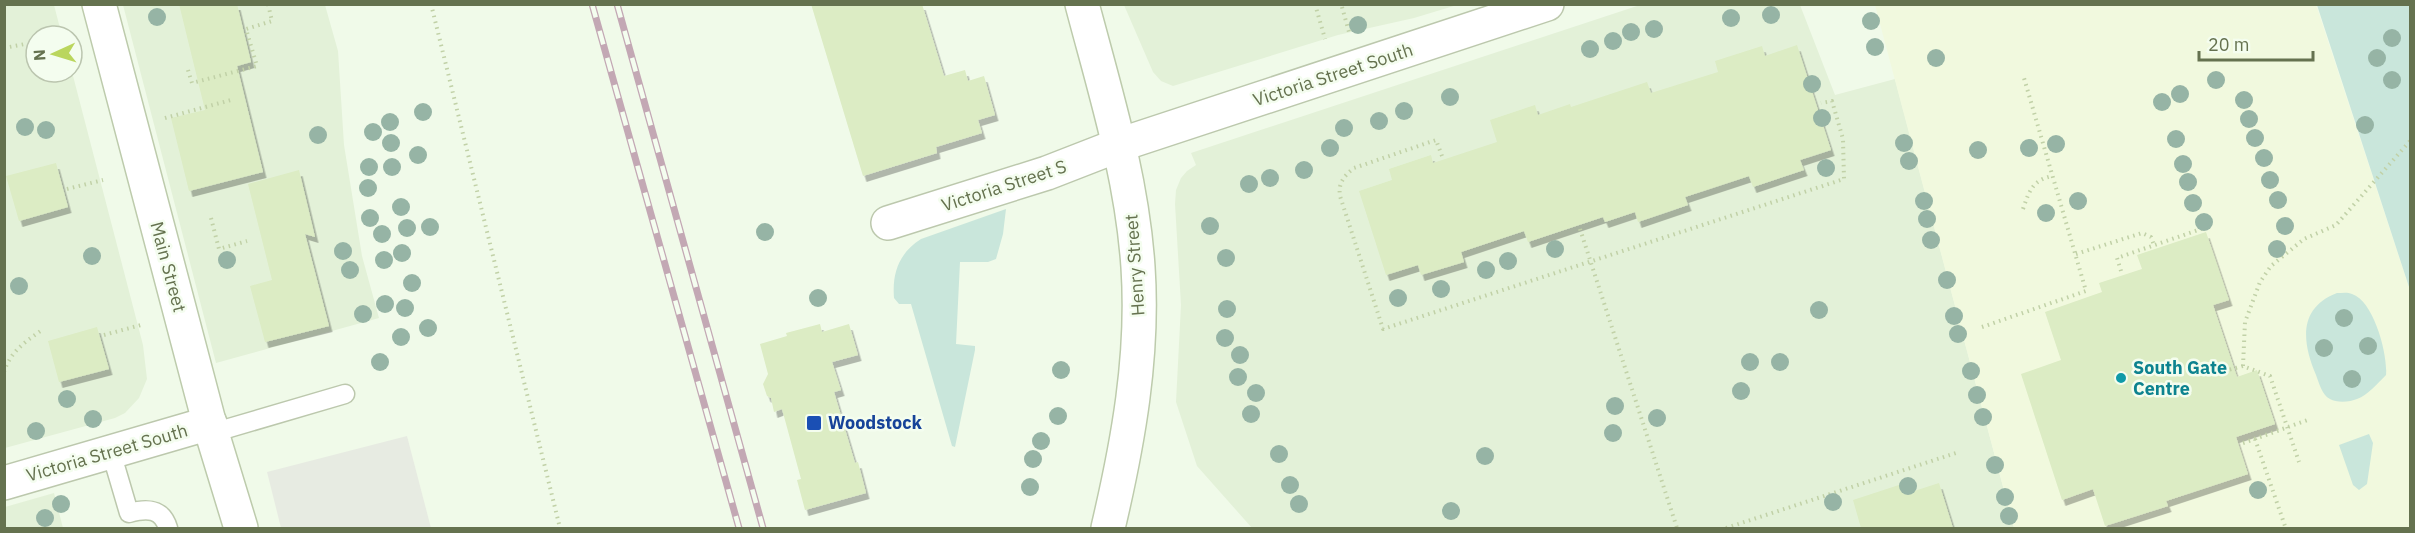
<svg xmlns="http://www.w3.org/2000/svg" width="2415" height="533" viewBox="0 0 2415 533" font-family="'IBM Plex Sans',sans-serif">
<defs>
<filter id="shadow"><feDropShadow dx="3.5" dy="6" stdDeviation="0" flood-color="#0004"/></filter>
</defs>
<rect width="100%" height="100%" fill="#f0fae9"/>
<!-- residential -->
<path fill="#e3f1d8" d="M 5,5 L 54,5 L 62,36 L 36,36 L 36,72 L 72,72 L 143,345 L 147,379 L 139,398 L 125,413 L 115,418 L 5,448 Z
M 123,5 L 325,5 L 338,51 L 344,145 L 362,256 L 379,318 L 216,363 Z
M 1124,5 L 1457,5 L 1414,18 L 1338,35 L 1173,86 L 1161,81 L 1153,72 Z
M 1640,5 L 1800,5 L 1835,95 L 1895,79 L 2014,528 L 1252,528 L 1197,466 L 1176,402 L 1181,305 L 1175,204 L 1176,190 L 1181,178 L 1187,171 L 1196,165 L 1191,153 Z
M 54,493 L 63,528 L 5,528 L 5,507 Z"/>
<!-- commercial -->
<path fill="#f1f9de" d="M 1875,5 L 2316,5 L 2410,290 L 2410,528 L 2014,528 Z"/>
<!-- industrial -->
<path fill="#e7ebe2" d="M 407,436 L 431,528 L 281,528 L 267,472 Z"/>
<!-- green -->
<path fill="#c9e6db" d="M 2317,5 L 2410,5 L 2410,290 Z
M 1006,209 L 1003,234 L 996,259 L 988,262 L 960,262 L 956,344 L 975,346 L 975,350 L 955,447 L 952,446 L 911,304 L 899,304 L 894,298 C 892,273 899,253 921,239 Z
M 2337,293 C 2342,293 2348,292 2352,294 C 2374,301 2388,355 2386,375 C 2378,383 2368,395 2357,399 C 2350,402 2337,403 2330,399 C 2322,395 2319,383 2316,375 C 2302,342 2298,308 2337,293 Z
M 2369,434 L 2373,443 L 2367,484 L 2359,490 L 2353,485 L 2339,445 Z"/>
<!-- building -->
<path fill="#dcecc4" filter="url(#shadow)" d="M 179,4 L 237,4 L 251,62 L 237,66 L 263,172 L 189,191 L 171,118 L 205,110 Z
M 811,4 L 922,4 L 944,76 L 965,70 L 968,81 L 984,76 L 995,115 L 978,120 L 982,133 L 936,147 L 937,153 L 863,176 Z
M 1797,45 L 1831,150 L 1800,160 L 1804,170 L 1753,187 L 1749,176 L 1685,197 L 1688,205 L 1638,222 L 1635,212 L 1605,222 L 1603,217 L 1528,242 L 1524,231 L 1461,252 L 1464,262 L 1421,275 L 1418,265 L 1386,275 L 1359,191 L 1392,180 L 1389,169 L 1431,155 L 1433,163 L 1497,142 L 1490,120 L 1535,105 L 1538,115 L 1570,104 L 1571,107 L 1647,82 L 1651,93 L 1718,72 L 1715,61 L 1762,46 L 1765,56 Z
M 56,163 L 68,207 L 19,221 L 6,176 Z
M 299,170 L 315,237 L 305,234 L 329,326 L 265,342 L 250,286 L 272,280 L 248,184 Z
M 2206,232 L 2229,300 L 2213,305 L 2237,377 L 2257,370 L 2275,424 L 2236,437 L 2248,474 L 2166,501 L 2168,506 L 2105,526 L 2093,489 L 2062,500 L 2021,374 L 2061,360 L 2045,312 L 2102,292 L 2099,283 L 2142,269 L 2137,255 Z
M 820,324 L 822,332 L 849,324 L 858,355 L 832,362 L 841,390 L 834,392 L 855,463 L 858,462 L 866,493 L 805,510 L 797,480 L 801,479 L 782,409 L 774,412 L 771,398 L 767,396 L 763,384 L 768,374 L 760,344 L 787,336 L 786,333 Z
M 97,327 L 109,369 L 59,382 L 48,341 Z
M 1905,483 L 1908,493 L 1939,483 L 1953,528 L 1861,528 L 1853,500 Z"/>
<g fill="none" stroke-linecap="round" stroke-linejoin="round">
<defs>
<path id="service" d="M 212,433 L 345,394
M 111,452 L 129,513 C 147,508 162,508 168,528"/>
<path id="minor" d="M 888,223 L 1047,173 L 1119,145 L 1547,4
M 4,483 L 210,423"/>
<path id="secondary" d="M 99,4 L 212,433 L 241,528
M 1082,4 C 1105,91 1132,177 1138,267 C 1144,356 1128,443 1108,528"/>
</defs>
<!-- service casing -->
<use href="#service" stroke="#bcc8ad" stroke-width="21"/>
<!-- minor casing -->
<use href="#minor" stroke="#bcc8ad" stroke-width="36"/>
<!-- secondary casing -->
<use href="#secondary" stroke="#bdcbac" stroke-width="36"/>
<!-- path -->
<path stroke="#c1d1a7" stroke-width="4" stroke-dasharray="1.5 4.5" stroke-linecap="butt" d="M 431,4 L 560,528
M 1315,4 L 1325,39
M 1342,7 L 1349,32
M 4,48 L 25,44 L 36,48
M 30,59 L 36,57
M 188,70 L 192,83 L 257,66 L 246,29 L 272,21 L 268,4
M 165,118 L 231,100
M 1442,156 L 1436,140 L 1354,168 C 1344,176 1338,183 1340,196 L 1383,329 L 1844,179 L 1843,139 L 1832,101 L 1821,103
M 67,189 L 103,180
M 2023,209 C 2029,191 2033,180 2052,176
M 211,218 L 219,249 L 247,241
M 1580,229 L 1677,528
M 2076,254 L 2142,233 L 2151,237 L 2154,245
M 2121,271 L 2117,258 L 2204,228
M 1982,327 L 2086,291 L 2024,78
M 104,335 L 141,325
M 2243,366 L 2245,322 L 2260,282 L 2271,266 L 2304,239 L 2336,225 L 2410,141
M 2224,371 L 2243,366 L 2270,376 L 2299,462
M 4,372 C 10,352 26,341 42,330
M 2255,439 L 2285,526
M 2243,443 L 2308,420
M 1726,528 L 1956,453"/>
<!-- service -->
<use href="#service" stroke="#fff" stroke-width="18"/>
<!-- minor -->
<use href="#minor" stroke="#fff" stroke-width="33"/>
<!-- secondary -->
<use href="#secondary" stroke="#fff" stroke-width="33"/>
<defs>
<path id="rail" d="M 592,4 L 739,528
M 617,4 L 763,528"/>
</defs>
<!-- rail casing -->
<use href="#rail" stroke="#c3a8b4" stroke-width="7"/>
<!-- rail -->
<use href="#rail" stroke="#f4fdef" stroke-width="4.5" stroke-dasharray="14" stroke-linecap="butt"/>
</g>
<!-- trees -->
<g fill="#96b4a5">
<circle cx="1771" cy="15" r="9"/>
<circle cx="157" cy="17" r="9"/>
<circle cx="1731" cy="18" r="9"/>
<circle cx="1871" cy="21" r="9"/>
<circle cx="1358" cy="25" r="9"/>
<circle cx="1654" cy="29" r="9"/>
<circle cx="1631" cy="32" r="9"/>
<circle cx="2392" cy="38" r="9"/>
<circle cx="1613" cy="41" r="9"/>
<circle cx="1875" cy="47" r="9"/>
<circle cx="1590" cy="49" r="9"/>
<circle cx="1936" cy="58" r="9"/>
<circle cx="2377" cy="58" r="9"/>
<circle cx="2216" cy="80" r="9"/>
<circle cx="2392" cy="80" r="9"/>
<circle cx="1812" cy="84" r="9"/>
<circle cx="2180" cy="94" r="9"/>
<circle cx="1450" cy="97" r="9"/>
<circle cx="2244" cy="100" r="9"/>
<circle cx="2162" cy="102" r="9"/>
<circle cx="1404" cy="111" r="9"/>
<circle cx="423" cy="112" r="9"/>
<circle cx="1822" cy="118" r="9"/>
<circle cx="2249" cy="119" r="9"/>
<circle cx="1379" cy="121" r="9"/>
<circle cx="390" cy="122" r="9"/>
<circle cx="2365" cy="125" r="9"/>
<circle cx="25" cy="127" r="9"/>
<circle cx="1344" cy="128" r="9"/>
<circle cx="46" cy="130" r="9"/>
<circle cx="373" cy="132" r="9"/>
<circle cx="318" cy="135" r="9"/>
<circle cx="2255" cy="138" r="9"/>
<circle cx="2176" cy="139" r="9"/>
<circle cx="391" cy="143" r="9"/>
<circle cx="1904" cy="143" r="9"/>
<circle cx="2056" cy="144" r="9"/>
<circle cx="1330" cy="148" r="9"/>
<circle cx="2029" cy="148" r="9"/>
<circle cx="1978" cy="150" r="9"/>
<circle cx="418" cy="155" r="9"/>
<circle cx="2264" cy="158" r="9"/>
<circle cx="1909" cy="161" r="9"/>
<circle cx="2183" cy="164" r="9"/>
<circle cx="369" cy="167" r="9"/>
<circle cx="392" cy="167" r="9"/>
<circle cx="1826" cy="168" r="9"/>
<circle cx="1304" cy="170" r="9"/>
<circle cx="1270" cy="178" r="9"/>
<circle cx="2270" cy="180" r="9"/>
<circle cx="2188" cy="182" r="9"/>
<circle cx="1249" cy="184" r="9"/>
<circle cx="368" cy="188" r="9"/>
<circle cx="2278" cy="200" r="9"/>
<circle cx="1924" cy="201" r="9"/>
<circle cx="2078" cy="201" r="9"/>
<circle cx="2193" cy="203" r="9"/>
<circle cx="401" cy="207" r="9"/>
<circle cx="2046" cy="213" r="9"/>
<circle cx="370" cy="218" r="9"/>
<circle cx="1927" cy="219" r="9"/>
<circle cx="2204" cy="222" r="9"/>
<circle cx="1210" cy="226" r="9"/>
<circle cx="2285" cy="226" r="9"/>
<circle cx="430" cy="227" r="9"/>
<circle cx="407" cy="228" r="9"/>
<circle cx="765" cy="232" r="9"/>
<circle cx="382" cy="234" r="9"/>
<circle cx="1931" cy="240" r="9"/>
<circle cx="1555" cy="249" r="9"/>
<circle cx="2277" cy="249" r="9"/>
<circle cx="343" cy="251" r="9"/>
<circle cx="402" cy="253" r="9"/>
<circle cx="92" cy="256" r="9"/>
<circle cx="1226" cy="258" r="9"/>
<circle cx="227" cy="260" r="9"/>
<circle cx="384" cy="260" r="9"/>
<circle cx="1508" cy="261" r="9"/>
<circle cx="350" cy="270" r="9"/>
<circle cx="1486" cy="270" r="9"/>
<circle cx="1947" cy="280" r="9"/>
<circle cx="412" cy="283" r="9"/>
<circle cx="19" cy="286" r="9"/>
<circle cx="1441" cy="289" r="9"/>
<circle cx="818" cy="298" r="9"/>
<circle cx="1398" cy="298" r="9"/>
<circle cx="385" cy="304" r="9"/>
<circle cx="405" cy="308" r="9"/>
<circle cx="1227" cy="309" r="9"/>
<circle cx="1819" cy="310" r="9"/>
<circle cx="363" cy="314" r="9"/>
<circle cx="1954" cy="316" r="9"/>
<circle cx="2344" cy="318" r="9"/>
<circle cx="428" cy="328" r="9"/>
<circle cx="1958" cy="334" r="9"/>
<circle cx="401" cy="337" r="9"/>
<circle cx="1225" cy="338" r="9"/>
<circle cx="2368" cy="346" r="9"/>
<circle cx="2324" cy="348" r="9"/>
<circle cx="1240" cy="355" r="9"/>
<circle cx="380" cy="362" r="9"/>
<circle cx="1750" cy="362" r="9"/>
<circle cx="1780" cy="362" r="9"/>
<circle cx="1061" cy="370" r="9"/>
<circle cx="1971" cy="371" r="9"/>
<circle cx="1238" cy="377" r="9"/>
<circle cx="2352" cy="379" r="9"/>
<circle cx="1741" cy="391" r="9"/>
<circle cx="1256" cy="393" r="9"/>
<circle cx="1977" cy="395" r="9"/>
<circle cx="67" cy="399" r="9"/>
<circle cx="1615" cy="406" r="9"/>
<circle cx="1251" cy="414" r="9"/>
<circle cx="1058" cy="416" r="9"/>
<circle cx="1983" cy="417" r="9"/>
<circle cx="1657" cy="418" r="9"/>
<circle cx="93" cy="419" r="9"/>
<circle cx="36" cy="431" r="9"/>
<circle cx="1613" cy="433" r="9"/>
<circle cx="1041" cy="441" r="9"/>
<circle cx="1279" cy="454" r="9"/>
<circle cx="1485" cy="456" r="9"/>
<circle cx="1033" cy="459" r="9"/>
<circle cx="1995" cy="465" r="9"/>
<circle cx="1290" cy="485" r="9"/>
<circle cx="1908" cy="486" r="9"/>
<circle cx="1030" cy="487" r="9"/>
<circle cx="2258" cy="490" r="9"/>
<circle cx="2005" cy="497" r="9"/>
<circle cx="1833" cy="502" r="9"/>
<circle cx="61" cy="504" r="9"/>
<circle cx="1299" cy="504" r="9"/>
<circle cx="1451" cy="511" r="9"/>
<circle cx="2009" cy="516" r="9"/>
<circle cx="45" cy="518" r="9"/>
</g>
<!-- markers -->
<circle fill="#0f9aa8" stroke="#f4fdef" stroke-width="2" cx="2121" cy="378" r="6"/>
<rect fill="#1a4fb4" stroke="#f4fdef" stroke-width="2" x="806" y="415" width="16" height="16" rx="3"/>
<g text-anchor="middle" stroke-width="5" stroke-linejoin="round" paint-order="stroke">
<!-- street labels -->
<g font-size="18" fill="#65724f" stroke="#f4fdef">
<text transform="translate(1333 75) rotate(-18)" y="6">Victoria Street South</text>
<text transform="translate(1004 186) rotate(-18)" y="6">Victoria Street S</text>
<text transform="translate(1135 265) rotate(-94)" y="6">Henry Street</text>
<text transform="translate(168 267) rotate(75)" y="6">Main Street</text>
<text transform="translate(107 453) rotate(-16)" y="6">Victoria Street South</text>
</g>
<!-- culture labels -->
<g font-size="18" font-weight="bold" fill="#0d838f" stroke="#f4fdef" text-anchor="start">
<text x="2133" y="374">South Gate<tspan x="2133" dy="21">Centre</tspan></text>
</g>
<!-- transit labels -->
<g font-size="18" font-weight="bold" fill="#164399" stroke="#f4fdef" text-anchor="start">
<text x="828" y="429">Woodstock</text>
</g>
</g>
<!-- border -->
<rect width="2415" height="533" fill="none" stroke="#65724f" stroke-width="12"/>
<!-- north arrow -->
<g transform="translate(54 54) rotate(266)"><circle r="28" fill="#f4fdef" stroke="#bbc5af" stroke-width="1.5"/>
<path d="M0-4.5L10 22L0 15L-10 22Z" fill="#bad65d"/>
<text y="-9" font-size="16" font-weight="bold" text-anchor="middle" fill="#65724f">N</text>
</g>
<!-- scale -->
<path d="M2199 51v9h114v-9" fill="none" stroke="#65724f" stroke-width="3"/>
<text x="2208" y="51" font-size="18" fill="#65724f" stroke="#f4fdef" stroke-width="4.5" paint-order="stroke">20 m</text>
</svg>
